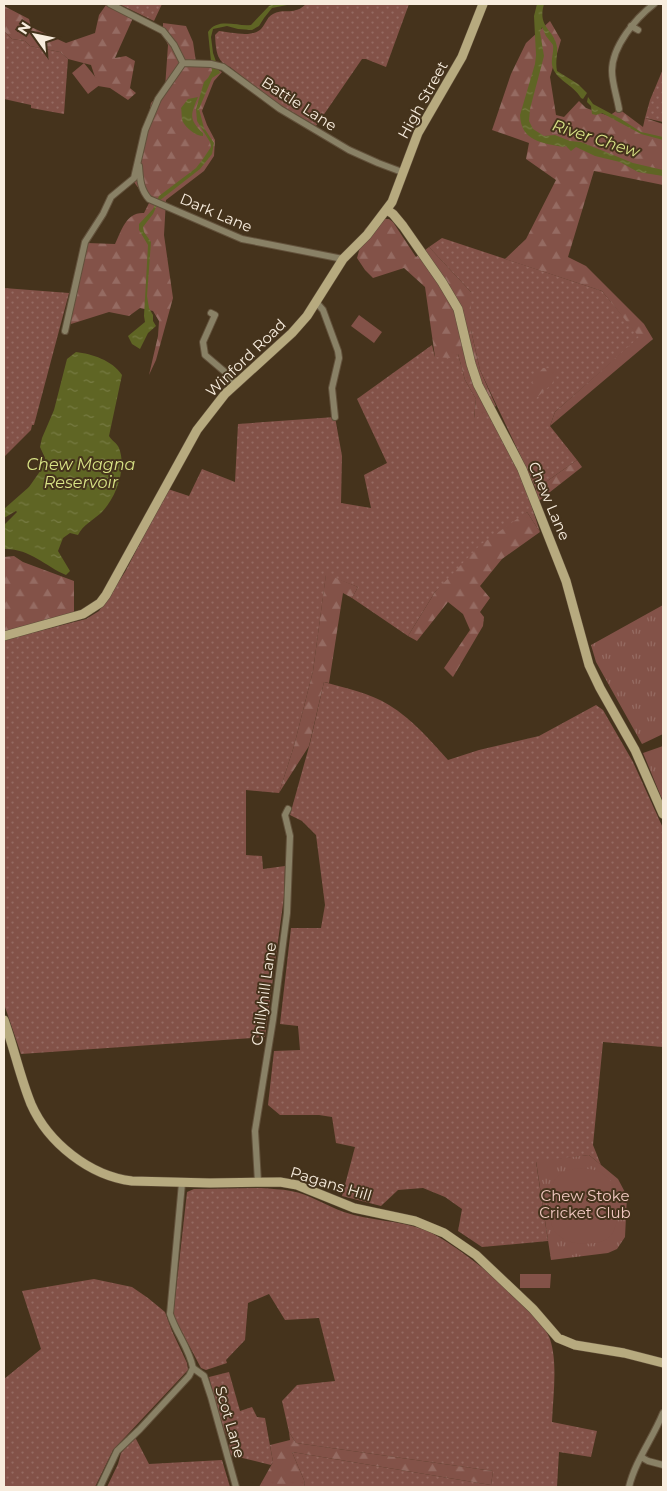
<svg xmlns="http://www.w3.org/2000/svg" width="667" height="1491" viewBox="0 0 667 1491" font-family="Montserrat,sans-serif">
<defs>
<pattern id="grass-dots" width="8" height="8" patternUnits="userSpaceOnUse" patternTransform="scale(1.25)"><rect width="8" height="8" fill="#835248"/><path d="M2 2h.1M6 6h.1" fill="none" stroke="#956b62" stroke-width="1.8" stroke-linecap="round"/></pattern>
<pattern id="forest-firs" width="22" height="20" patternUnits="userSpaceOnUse" patternTransform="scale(1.25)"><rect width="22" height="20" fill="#835248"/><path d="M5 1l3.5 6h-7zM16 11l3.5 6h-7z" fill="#956b62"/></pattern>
<pattern id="park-tufts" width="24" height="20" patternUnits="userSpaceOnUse" patternTransform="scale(1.25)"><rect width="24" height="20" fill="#835248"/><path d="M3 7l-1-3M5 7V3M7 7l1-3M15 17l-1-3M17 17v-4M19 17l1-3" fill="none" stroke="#956b62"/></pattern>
<pattern id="water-ripples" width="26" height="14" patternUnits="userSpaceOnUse" patternTransform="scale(1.25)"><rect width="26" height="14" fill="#5f6524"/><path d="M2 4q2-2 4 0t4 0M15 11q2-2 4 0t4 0" fill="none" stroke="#777b43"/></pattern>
</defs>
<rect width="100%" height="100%" fill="#45331c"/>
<!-- grass -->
<path fill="url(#grass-dots)" d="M 119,4 L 162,4 L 154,21 Z
M 306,4 L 409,4 L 386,67 L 366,59 L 362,59 L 316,126 L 275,102 L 230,67 C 216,62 216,49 215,35 L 219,31 C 230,32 252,38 261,29 C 266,24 266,18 273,14 C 282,9 288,13 296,10 C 299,10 304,6 306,4 Z
M 4,31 L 12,39 L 25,41 L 30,46 L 60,52 L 68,59 L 64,114 L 31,108 L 31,105 L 4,99 Z
M 663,69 L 663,122 L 645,118 L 650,100 Z
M 442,238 L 602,291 L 640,337 L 555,412 L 550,426 L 577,460 L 536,489 L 480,370 L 471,330 L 471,292 L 429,247 Z
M 4,288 L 69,293 L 34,425 L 32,425 L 31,430 L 4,457 Z
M 432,345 L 435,357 L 458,354 L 465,380 L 476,399 L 474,418 L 487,411 L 524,482 L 540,532 L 527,512 L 435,592 L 408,636 L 352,598 L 358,587 L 326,575 L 313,671 L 294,746 L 279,793 L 246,790 L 246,855 L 262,856 L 263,869 L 285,866 L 284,897 L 265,1037 L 21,1054 L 4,1004 L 4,640 L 86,619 L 99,611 L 125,572 L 168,489 L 189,496 L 202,469 L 235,482 L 238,424 L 335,417 L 342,456 L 341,503 L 371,508 L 364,475 L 387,463 L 357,399 Z
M 324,682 C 345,688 370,693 389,705 C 412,719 430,740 448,760 L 479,750 L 539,736 L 596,705 L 603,710 L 633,762 L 663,828 L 663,1047 L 603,1042 L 593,1145 L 601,1165 L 589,1155 L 536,1162 L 548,1241 L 482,1247 L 458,1231 L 462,1209 L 445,1197 L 423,1188 L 398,1190 L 381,1206 L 342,1196 L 355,1147 L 336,1143 L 332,1117 L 319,1115 L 280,1115 L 268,1105 L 274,1051 L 300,1050 L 298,1026 L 280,1024 L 291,928 L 321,928 L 325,905 L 316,835 L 302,821 L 290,815 L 310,743 Z
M 261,1188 C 271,1189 282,1189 291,1191 C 310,1194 326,1206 344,1212 C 370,1221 399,1220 425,1230 C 454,1241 540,1310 550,1339 C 558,1363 553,1396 552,1422 L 597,1431 L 591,1457 L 559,1452 L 557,1487 L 305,1487 L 304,1480 L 292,1452 L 491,1485 L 493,1471 L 296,1443 L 289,1432 L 282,1401 L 297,1385 L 335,1381 L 319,1318 L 285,1320 L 269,1294 L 248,1303 L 245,1340 L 226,1360 L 227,1363 L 206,1370 L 201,1368 L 174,1317 L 174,1308 L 187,1192 L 194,1189 Z
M 94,1279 L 132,1287 L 148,1298 L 165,1312 L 172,1331 L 187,1363 L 188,1370 L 113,1450 L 95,1487 L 4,1487 L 4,1379 L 41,1349 L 22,1291 Z
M 229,1372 L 240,1411 L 252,1407 L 257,1417 L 265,1418 L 273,1462 L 271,1465 L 230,1455 L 229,1441 L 221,1423 L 209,1377 Z
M 135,1437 L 149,1464 L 222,1460 L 230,1487 L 107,1487 L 118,1464 L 121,1453 Z"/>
<!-- forest -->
<path fill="url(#forest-firs)" d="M 106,5 L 133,18 L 115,58 L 126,56 L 135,61 L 130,88 L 136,93 L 128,100 L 110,88 L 98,86 L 91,65 L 68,59 L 60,52 L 30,46 L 25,41 L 12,39 L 4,31 L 4,6 L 29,19 L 31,27 L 66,43 L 95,33 L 99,15 Z
M 550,21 L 561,40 L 550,77 L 556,115 L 564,117 L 579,101 L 586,108 L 609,116 L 619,109 L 643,127 L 645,118 L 663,124 L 663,185 L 594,171 L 568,257 L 586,266 L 644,324 L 653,339 L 550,426 L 555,412 L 639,337 L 602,291 L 505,259 L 526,239 L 556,180 L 526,159 L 529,143 L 492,130 L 511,74 L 526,43 Z
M 163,23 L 186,26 L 193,42 L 196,62 L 209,66 L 222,72 L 214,81 L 202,111 L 207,125 L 215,140 L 214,156 L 204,171 L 166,200 L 164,235 L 173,298 L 156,360 L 149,375 L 158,336 L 159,321 L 153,311 L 140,308 L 129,316 L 109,312 L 71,324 L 69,319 L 87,243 L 115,244 C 122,230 126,212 144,213 L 149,203 L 134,182 L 137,176 L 151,103 L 165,88 L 168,45 L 163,33 Z
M 375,219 L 389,219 L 393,222 L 416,257 L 429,247 L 471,292 L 471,330 L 480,370 L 496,406 L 474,419 L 476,399 L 465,380 L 458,354 L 450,358 L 435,357 L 425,287 L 404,268 L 373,278 L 365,270 L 357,258 L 365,229 Z
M 543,368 L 555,369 L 553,383 L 534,400 L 528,395 L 534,378 Z
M 577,460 L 582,467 L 536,503 L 536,489 Z
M 527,512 L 540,532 L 502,559 L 480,586 L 490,598 L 480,612 L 484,617 L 483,626 L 453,677 L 444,668 L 470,630 L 463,614 L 448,602 L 417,641 L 408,636 L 435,592 L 480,545 Z
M 14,556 L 23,562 L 74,581 L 74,616 L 4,635 L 4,557 Z
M 326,574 L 358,587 L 352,598 L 343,593 L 329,683 L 324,682 L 309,746 L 279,793 L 294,746 L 313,671 Z
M 289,1432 L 296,1443 L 493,1471 L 491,1485 L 292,1452 L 304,1480 L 305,1487 L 259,1487 L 273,1462 L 270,1445 L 290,1440 Z"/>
<!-- park -->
<path fill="url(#park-tufts)" d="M 663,605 L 663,734 L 642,744 L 596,662 L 591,645 Z
M 663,746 L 663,798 L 662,799 L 643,753 Z
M 589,1155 L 618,1179 L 627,1196 L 625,1237 L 617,1249 L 608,1253 L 551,1260 L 536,1161 Z"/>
<!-- garden -->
<path fill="#835248" d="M 84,63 L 101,84 L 88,94 L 72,73 Z
M 359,315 L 382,332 L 374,343 L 351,326 Z
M 581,1168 C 591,1169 601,1170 609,1179 C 620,1191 623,1234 603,1241 C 587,1246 560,1246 552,1226 C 550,1220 551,1213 550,1207 C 549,1195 549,1184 559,1175 C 565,1170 573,1169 581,1168 Z
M 520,1274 L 551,1274 L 550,1288 L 520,1288 Z"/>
<!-- water -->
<path fill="url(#water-ripples)" d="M 273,4 L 292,4 L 272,8 L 264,18 L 259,26 L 252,30 L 238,29 L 227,26 L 213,29 L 211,37 L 213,53 L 220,73 L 212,78 L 199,109 L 204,128 L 214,143 L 212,154 L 200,169 L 159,201 L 153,214 L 143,227 L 144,232 L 151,242 L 147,296 L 149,308 L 153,315 L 153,321 L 156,326 L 148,333 L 140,349 L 132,344 L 128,336 L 145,322 L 144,316 L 148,245 L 139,230 L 139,224 L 153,209 L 159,196 L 196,168 L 203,159 L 211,147 L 210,142 L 197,121 L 196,109 L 204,82 L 208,78 L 212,71 L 208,32 C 218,17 237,27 251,25 L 269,6 Z
M 537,4 L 544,4 C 537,28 554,29 557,47 C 558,55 555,61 557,71 L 578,84 L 587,93 L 583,99 L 581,98 C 574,85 555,80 552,65 C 551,58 554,52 553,45 L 546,36 L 542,27 L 540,32 L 544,56 L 530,109 L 529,121 L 533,129 L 544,136 L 555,135 L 570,141 L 581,142 L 633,163 L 663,170 L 663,176 L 638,172 L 620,162 L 595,156 L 576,147 L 571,151 L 566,146 L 563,147 C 542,143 521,141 520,115 L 535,64 L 536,55 L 534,16 Z
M 198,97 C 191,114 188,119 203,133 L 203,136 C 196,136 186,128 183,122 C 181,118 182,112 181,108 L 188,99 Z
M 588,97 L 593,104 L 621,119 L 641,132 L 663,137 L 663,140 L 641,134 L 602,113 L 596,115 L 592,114 L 591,106 L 587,102 Z
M 76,352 C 92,354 112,360 122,375 L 109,436 C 112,441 117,443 119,448 C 127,469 116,498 101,513 C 93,520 83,525 78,535 L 70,533 L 63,538 L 58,551 L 70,571 L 66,575 C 45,566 29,548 4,549 L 4,525 L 17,512 L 16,511 L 4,518 L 4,509 L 29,487 L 43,467 L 45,458 L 40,447 L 42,438 L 54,410 L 67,359 Z"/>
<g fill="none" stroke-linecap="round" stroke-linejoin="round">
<defs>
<path id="street" d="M 110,4 L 163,31 L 174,45 L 183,63
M 631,26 L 638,30
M 183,63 L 211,64 L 223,67 L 280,109 L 349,150 L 378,163 L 402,172
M 619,109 C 617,97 612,83 612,71 C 612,46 636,18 654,4
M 139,166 C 140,178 140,189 149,199 L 242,239 L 343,259
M 316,302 L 323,310 L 338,351 L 339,358 L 332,388 L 335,417
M 211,313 L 215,315 L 203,342 L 205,355 L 225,372 L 236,383
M 65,331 L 85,242 L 103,214 L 111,197 L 134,178 L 145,130 L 158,99 L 183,63
M 258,1182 L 255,1131 L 273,1020 L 287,913 L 290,836 L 285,815 L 288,809
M 182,1183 L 170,1314 C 176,1333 189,1348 193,1368
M 193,1368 L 204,1376 L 211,1397 L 236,1487
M 641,1457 L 648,1461 L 663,1465
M 100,1487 L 117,1451 L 140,1429 L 189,1376 L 193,1368
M 629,1487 C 635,1461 653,1438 663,1413"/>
<path id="secondary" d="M 387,210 L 393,214 L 403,226 L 442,282 L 458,309 L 471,364 L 478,385 L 522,469 L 566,581 L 589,665 L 600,688 L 635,750 L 663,814
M 4,636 L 83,614 L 100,603 L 106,595 L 197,430 L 225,394 L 292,333 L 307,316 L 343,259 L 367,235 L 392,202 L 418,133 L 462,57 L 483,4
M 4,1020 C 14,1048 20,1077 31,1104 C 48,1143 90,1176 132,1181 L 210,1183 L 280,1182 L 297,1185 L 354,1208 L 415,1221 L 444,1233 L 476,1255 L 533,1309 L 558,1338 L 575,1345 L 624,1353 L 663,1363"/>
</defs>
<!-- street casing -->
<use href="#street" stroke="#62513b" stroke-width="8"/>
<!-- secondary casing -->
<use href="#secondary" stroke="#62513b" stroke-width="10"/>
<!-- street -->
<use href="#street" stroke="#898166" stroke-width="6"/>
<!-- secondary -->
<use href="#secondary" stroke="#b7aa7f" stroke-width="9"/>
</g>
<g text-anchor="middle" stroke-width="4" stroke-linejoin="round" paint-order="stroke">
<!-- street labels -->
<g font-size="15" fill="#f8edde" stroke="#45331c">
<text transform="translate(423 100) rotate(-61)" y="5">High Street</text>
<text transform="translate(299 104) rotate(33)" y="5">Battle Lane</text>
<text transform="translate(216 213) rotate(23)" y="5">Dark Lane</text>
<text transform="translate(246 358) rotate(-44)" y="5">Winford Road</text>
<text transform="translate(549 501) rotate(67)" y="5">Chew Lane</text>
<text transform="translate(264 994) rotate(-82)" y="5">Chillyhill Lane</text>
<text transform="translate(331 1184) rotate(17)" y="5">Pagans Hill</text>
<text transform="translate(230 1422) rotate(74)" y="5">Scot Lane</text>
</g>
<!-- park labels -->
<g font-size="15" fill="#f2c9c1" stroke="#45331c">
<text x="585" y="1201">Chew Stoke<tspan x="585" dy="17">Cricket Club</tspan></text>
</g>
<!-- water labels -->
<g font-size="16" font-style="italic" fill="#dae587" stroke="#45331c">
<text transform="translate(596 138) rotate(18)" y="6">River Chew</text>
<text x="81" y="470">Chew Magna<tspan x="81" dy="18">Reservoir</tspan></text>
</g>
</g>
<!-- border -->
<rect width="667" height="1491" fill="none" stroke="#f8edde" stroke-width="10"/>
<!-- north arrow -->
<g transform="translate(35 35) rotate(303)" stroke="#45331c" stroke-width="4" paint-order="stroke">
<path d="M0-4L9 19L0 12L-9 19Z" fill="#f8edde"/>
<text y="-8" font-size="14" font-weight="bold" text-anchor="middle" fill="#f8edde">N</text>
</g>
</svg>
